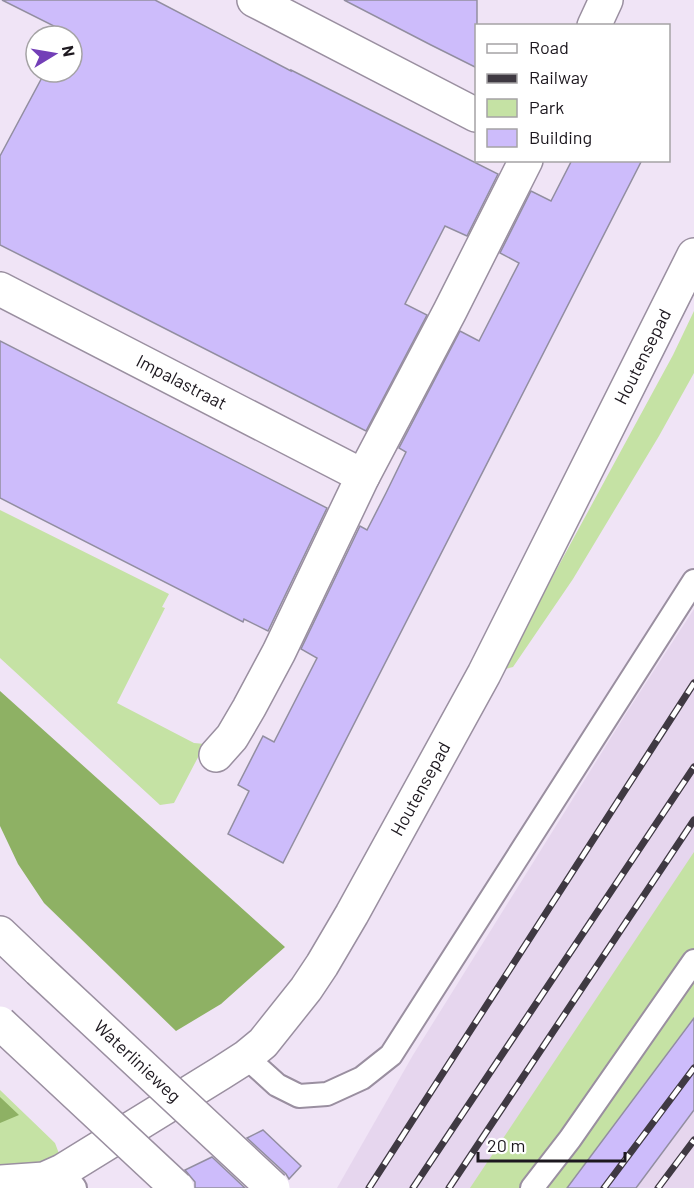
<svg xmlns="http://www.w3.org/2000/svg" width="694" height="1188" viewBox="0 0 694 1188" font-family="Barlow,sans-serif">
<rect width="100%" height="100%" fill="#f0e4f6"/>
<!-- built -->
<path fill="#e6d6ee" d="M 694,609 L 694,1188 L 337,1188 L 413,1055 L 627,712 Z"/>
<!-- green -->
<path fill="#c5e2a4" d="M 694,311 L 694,373 L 659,436 L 573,579 L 513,667 L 502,670 L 673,355 Z
M 0,510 L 169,594 L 162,607 L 165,608 L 117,703 L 194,743 L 205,744 L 174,803 L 160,805 L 0,658 Z
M 694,852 L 694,1017 L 567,1188 L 470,1188 Z
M 0,1090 L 55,1143 L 72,1188 L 0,1188 Z"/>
<!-- forest -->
<path fill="#8eb164" d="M 0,691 L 285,947 L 221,1004 L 176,1031 L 44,903 L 18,864 L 0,826 Z
M 0,1097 L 19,1115 L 0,1123 Z"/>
<!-- building -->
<path fill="#cdbcfb" stroke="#928ea0" stroke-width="1.5" d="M 2,0 L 155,0 L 291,71 L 291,70 L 498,174 L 467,236 L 445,226 L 405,304 L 427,315 L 366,431 L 50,270 L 0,245 L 0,156 L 45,72 L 72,72 L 72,36 L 64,36 L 66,32 Z
M 344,0 L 477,0 L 477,68 L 431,45 Z
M 572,160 L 642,160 L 283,863 L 228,834 L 249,791 L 238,785 L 263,736 L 274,742 L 317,658 L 301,649 L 360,526 L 367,530 L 386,493 L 406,452 L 399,448 L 460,331 L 479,341 L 519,263 L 500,253 L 531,191 L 551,201 Z
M 0,341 L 327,508 L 268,631 L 244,619 L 243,622 L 0,498 Z
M 694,1018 L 694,1110 L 636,1188 L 567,1188 Z
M 263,1130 L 301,1166 L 289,1179 L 286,1174 L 247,1138 Z
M 212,1157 L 245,1188 L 195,1188 L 195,1182 L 185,1170 Z"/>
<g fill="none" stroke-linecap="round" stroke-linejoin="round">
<defs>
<path id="lane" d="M 246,1057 L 277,1085 L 299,1096 L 327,1094 L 362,1078 L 391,1055 L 694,581
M 62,1171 L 75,1188
M 532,1188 L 570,1139 L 694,961"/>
<g id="street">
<path d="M 254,0 L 476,115"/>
<path d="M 594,26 L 606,0"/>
<path id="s1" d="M 0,289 L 363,476"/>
<path d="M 216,755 L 232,737 L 249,708 L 279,652 L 363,476 L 450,311 L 526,160"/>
<path id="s2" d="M 0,1182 L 44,1179 L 62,1171 L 221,1073 L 246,1057 L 263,1043 L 306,989 L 322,965 L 352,914 L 484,674 L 694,255"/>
</g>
<path id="primary" d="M 0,933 L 39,970"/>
</defs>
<!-- lane casing -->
<use href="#lane" stroke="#9a8fa0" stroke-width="26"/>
<!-- street casing -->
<use href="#street" stroke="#9a8fa0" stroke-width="36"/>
<!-- primary casing -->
<use href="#primary" stroke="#9a8fa0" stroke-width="36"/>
<!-- lane -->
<use href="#lane" stroke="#fff" stroke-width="22"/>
<!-- street -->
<use href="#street" stroke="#fff" stroke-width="33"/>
<!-- primary -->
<use href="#primary" stroke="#fff" stroke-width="33"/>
<defs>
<path id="rail" d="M 369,1188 L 694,683
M 413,1188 L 694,767
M 449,1188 L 694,820
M 604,1188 L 694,1068
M 658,1188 L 694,1140"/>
</defs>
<!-- rail casing -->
<use href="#rail" stroke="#3f3942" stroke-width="7"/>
<!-- rail -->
<use href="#rail" stroke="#fff" stroke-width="4.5" stroke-dasharray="14" stroke-linecap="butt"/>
<defs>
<g id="primary-bridge">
<path id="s3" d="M 39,970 L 273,1188"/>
<path d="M 0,1023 L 177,1188"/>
</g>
</defs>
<!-- primary-bridge casing -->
<use href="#primary-bridge" stroke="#9a8fa0" stroke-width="36" stroke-linecap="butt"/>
<!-- primary-bridge -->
<use href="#primary-bridge" stroke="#fff" stroke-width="33"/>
</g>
<g text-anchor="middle" stroke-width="4.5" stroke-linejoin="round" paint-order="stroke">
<!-- street labels -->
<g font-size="18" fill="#1d181f" stroke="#fff">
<text dy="6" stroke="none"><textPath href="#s2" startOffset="1088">Houtensepad</textPath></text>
<text dy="6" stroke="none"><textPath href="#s1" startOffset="204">Impalastraat</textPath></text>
<text dy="6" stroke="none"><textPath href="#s2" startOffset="602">Houtensepad</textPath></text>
<text dy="6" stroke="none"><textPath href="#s3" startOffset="134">Waterlinieweg</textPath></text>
</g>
</g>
<!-- legend -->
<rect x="475" y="24" width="195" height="138" fill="#ffffff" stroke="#a5a3a5" stroke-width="1.5"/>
<rect x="487" y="44" width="30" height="9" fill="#ffffff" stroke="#a5a3a5" stroke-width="1.5"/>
<text x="529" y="54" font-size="18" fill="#1d181f">Road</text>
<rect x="487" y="74" width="30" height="9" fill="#3f3942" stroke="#a5a3a5" stroke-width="1.5"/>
<text x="529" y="84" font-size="18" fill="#1d181f">Railway</text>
<rect x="487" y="99" width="30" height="18" fill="#c5e2a4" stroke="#a5a3a5" stroke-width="1.5"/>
<text x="529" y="114" font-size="18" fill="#1d181f">Park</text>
<rect x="487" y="129" width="30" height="18" fill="#cdbcfb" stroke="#a5a3a5" stroke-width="1.5"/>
<text x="529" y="144" font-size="18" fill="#1d181f">Building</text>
<!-- north arrow -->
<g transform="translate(54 54) rotate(79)"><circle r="28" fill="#ffffff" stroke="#a5a3a5" stroke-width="1.5"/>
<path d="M0-4.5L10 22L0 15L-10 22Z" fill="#733fb7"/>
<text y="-9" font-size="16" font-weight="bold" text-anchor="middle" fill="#1d181f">N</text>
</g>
<!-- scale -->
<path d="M478 1152v9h147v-9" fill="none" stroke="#1d181f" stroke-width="3"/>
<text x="487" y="1152" font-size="18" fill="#1d181f" stroke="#ffffff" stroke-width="4.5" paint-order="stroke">20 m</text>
</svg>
